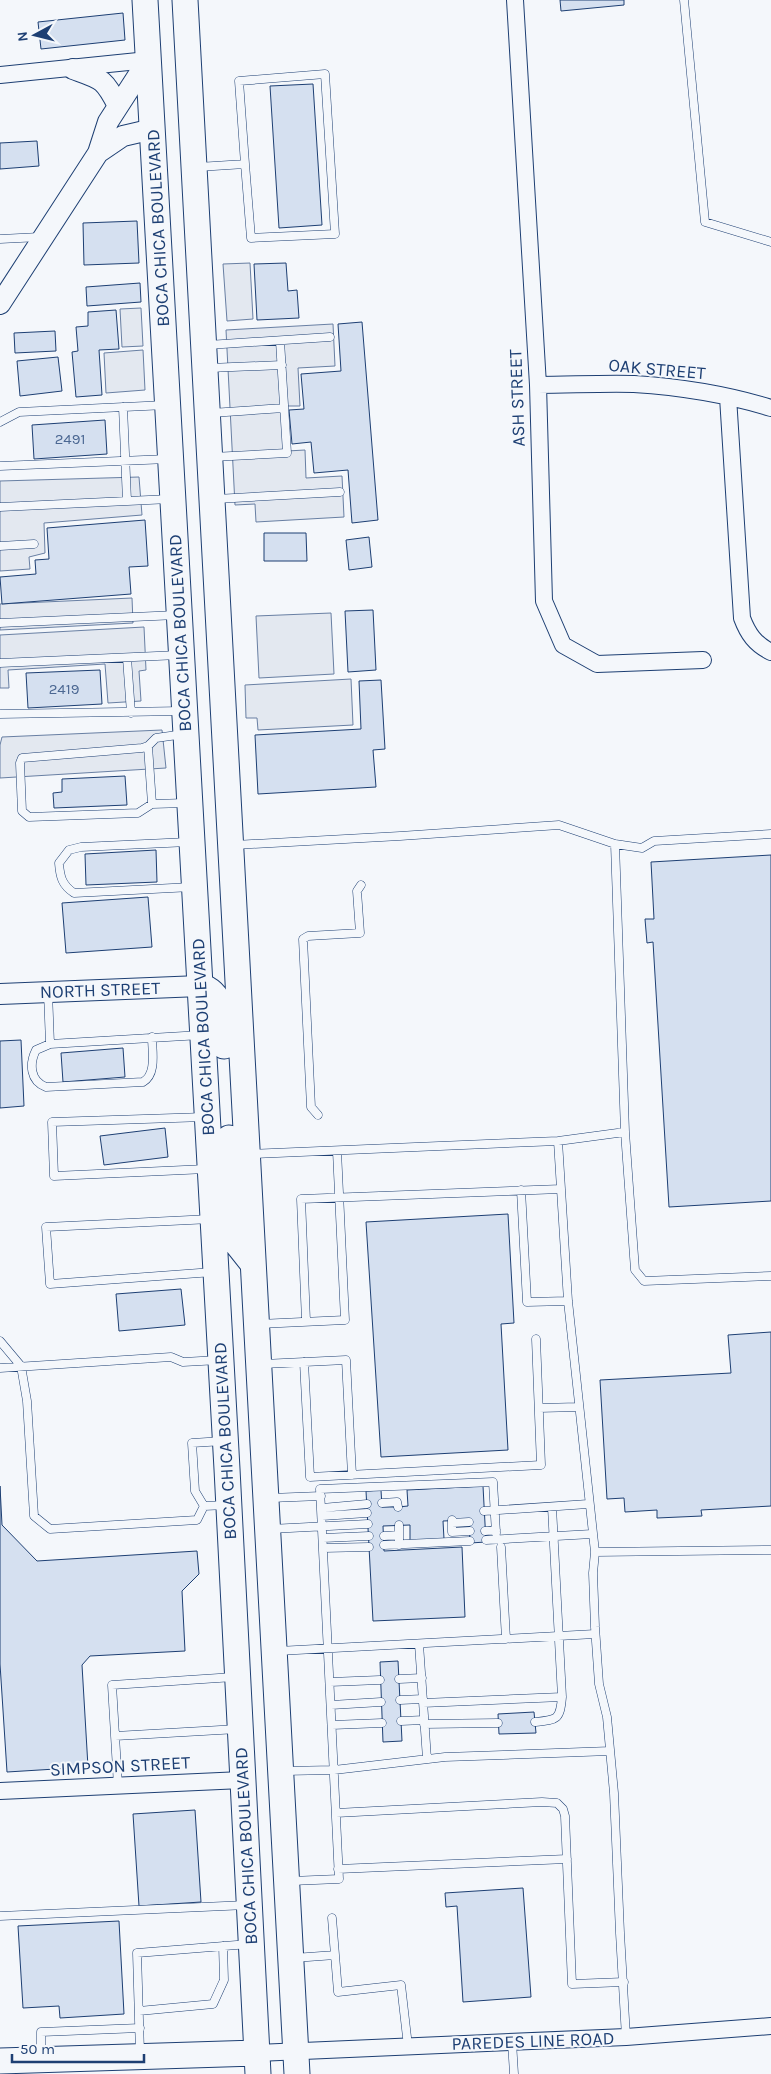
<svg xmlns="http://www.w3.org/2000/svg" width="771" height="2074" viewBox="0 0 771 2074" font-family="Karla,sans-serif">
<rect width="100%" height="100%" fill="#f4f7fb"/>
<!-- parking -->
<path fill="#e3e8f0" stroke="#687fa3" d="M 250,263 L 253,319 L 227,321 L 223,264 Z
M 141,308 L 143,346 L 122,347 L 120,309 Z
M 333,324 L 335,366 L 298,368 L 300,406 L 285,406 L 287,451 L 305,450 L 306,478 L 342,476 L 344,517 L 256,522 L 255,504 L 235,505 L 226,330 Z
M 143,350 L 145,390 L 106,393 L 104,353 Z
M 139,477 L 142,515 L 44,523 L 45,553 L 29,557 L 30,569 L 0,571 L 0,481 Z
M 132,598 L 133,623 L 0,630 L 0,604 Z
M 331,613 L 334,674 L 259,678 L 256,616 Z
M 144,627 L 146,670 L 139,671 L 141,701 L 108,703 L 105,664 L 8,670 L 9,688 L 0,688 L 0,635 Z
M 351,679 L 353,725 L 258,730 L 257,718 L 246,718 L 245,685 Z
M 162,730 L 166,768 L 0,778 L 0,745 L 2,737 Z"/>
<!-- building -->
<path fill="#d5e0f0" stroke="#1d3f73" d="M 560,0 L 624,0 L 624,5 L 561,11 Z
M 123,13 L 125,40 L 41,49 L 38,22 Z
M 313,84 L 322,225 L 279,228 L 270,86 Z
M 37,141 L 39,166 L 0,169 L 0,143 Z
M 137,221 L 139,263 L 84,265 L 83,223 Z
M 286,263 L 288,291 L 297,290 L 299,318 L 257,320 L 254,264 Z
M 140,283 L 141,302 L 87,306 L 86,287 Z
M 116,310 L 119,349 L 99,350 L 102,395 L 76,397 L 72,352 L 78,351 L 76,327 L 88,326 L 88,312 Z
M 362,322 L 378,520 L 352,523 L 348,470 L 314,473 L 311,442 L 292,444 L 289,410 L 304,409 L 301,374 L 341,371 L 338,324 Z
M 55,331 L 56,351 L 15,353 L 14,333 Z
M 58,357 L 62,391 L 20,396 L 17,361 Z
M 105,420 L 107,454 L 34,459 L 32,425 Z
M 145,520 L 148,566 L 129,567 L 131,594 L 2,604 L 0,577 L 36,574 L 35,560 L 49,559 L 47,528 Z
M 264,533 L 306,533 L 307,561 L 264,561 Z
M 369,537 L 372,567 L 349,570 L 346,540 Z
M 373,610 L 376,670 L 348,672 L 345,611 Z
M 100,670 L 102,704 L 28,708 L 26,673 Z
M 381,680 L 385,749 L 373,750 L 376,787 L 258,794 L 255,735 L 361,729 L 359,681 Z
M 125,776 L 127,805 L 54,808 L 53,793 L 62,792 L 62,779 Z
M 156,850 L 157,882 L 86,885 L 85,854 Z
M 771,855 L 771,1201 L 669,1207 L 653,942 L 647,943 L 645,919 L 654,919 L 651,862 Z
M 148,897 L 152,947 L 66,953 L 62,903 Z
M 21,1040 L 24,1106 L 0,1108 L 0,1041 Z
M 123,1048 L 125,1077 L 63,1082 L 61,1053 Z
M 165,1128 L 168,1157 L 104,1165 L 100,1136 Z
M 508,1214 L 514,1323 L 501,1324 L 508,1450 L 381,1457 L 366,1222 Z
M 181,1289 L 185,1325 L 119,1331 L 116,1294 Z
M 771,1332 L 771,1506 L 701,1510 L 702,1516 L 657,1518 L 657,1510 L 625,1512 L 624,1498 L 607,1499 L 600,1380 L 731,1373 L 728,1335 Z
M 0,1486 L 2,1525 L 37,1561 L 197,1551 L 199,1574 L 182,1591 L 185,1651 L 90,1656 L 82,1665 L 88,1767 L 7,1772 L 0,1664 Z
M 483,1486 L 486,1542 L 470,1543 L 469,1520 L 443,1521 L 444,1539 L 410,1541 L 410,1525 L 383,1526 L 384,1551 L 462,1547 L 465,1617 L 373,1621 L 366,1491 L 381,1490 L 382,1507 L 398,1507 L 408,1506 L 407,1490 Z
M 398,1661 L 402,1741 L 383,1742 L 380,1662 Z
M 534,1712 L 536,1733 L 499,1734 L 498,1714 Z
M 195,1810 L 201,1902 L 139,1906 L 133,1814 Z
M 523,1888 L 531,1997 L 463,2002 L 457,1906 L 446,1907 L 445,1893 Z
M 119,1921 L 124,2014 L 60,2018 L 59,2006 L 23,2008 L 18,1926 Z"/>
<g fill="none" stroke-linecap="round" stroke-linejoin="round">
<defs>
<path id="service" d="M 684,0 L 705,222 L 771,242
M 198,167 L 245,164 L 239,81 L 325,74 L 335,234 L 251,238 L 245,164
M 0,239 L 40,237
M 208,345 L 330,337
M 209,368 L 282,365
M 123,407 L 127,501
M 211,413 L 284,408
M 0,422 L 19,412 L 166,405
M 212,457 L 287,453 L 280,341
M 0,466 L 168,459
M 216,499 L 340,492
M 0,507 L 170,499
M 0,546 L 34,544
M 0,623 L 177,615
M 127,658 L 131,713
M 0,663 L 179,655
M 0,714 L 182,711
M 184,734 L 156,738 L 148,746 L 142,748 L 22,758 L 20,763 L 22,811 L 29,817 L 138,813 L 152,804 L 186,803
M 148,746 L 152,804
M 188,842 L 81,847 L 69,850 L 59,863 C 60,877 62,885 74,893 L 192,887
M 615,844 L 642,848 L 654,841 L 771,834
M 235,845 L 400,836 L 559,825 L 615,844 L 625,1132 L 558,1141 L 251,1154
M 48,992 L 50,1044 L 201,1035
M 50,1044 L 36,1050 C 29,1064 30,1081 46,1087 L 143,1082 C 157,1074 152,1051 152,1037
M 318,1115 L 311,1107 L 303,939 L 308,936 L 360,933 L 357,891 L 361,885
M 205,1117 L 52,1122 L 54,1176 L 206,1169
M 625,1132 L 635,1270 L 644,1281 L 771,1276
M 558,1141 L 568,1301 L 595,1552 L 593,1573 L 595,1627 L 599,1684 L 607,1717 L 614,1793 L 620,1933 L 626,2037
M 521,1190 L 527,1302 L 568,1301
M 211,1219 L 46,1227 L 50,1284 L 213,1272
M 306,1321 L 301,1199 L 561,1189
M 259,1324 L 345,1320 L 337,1151
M 0,1341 L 21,1366 L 27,1401 L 34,1516 L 50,1529 L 197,1520 L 204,1506 L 227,1505
M 304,1362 L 310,1477 L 541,1465 L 536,1339
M 263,1364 L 346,1360 L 352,1475
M 0,1368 L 171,1357 L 183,1362 L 219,1360
M 539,1408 L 578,1407
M 270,1498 L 321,1496
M 382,1503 L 397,1502 L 398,1507
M 204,1506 L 195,1491 L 192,1443 L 223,1441
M 322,1508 L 367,1504
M 484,1511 L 588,1504
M 322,1516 L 367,1513
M 452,1520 L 452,1532 L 470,1531
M 452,1523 L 469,1522
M 399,1525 L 399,1545
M 270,1529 L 368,1524
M 485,1531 L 496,1530
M 384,1536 L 399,1535
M 323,1538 L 369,1536
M 486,1540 L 592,1534
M 384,1545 L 470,1541
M 501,1547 L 506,1639
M 324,1548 L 369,1547
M 595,1552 L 771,1550
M 419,1644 L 427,1759
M 278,1651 L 595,1634
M 399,1679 L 422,1678
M 330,1682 L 380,1680
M 400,1700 L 423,1699
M 423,1703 L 562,1697 L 552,1507
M 331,1705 L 381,1702
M 401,1721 L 424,1720
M 535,1722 C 557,1720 560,1720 562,1697
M 424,1724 L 498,1723
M 332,1725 L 382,1723
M 115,1736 L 238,1729
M 283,1771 L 334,1770 L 445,1757 L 610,1751
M 118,1786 L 112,1685 L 234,1677
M 336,1813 L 542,1802 L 557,1803 L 563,1809 L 565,1816 L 572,1984 L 624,1982
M 338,1869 L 567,1859
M 291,1881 L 339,1879 L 320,1489 L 493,1482 L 496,1533
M 0,1916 L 247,1905
M 332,1918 L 338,1992 L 401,1985 L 408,2046
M 294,1958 L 335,1955
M 139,2011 L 213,2004 L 224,1980 L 223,1946
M 512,2042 L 514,2074
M 140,2053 L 137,1953 L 249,1944
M 41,2056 L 41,2032 L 140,2028"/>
<path id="minor" d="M 515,0 L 538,385 L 544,601 L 563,645 L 597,664 L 703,660
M 0,75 L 148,60
M 538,385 C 570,385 602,383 634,384 C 681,387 726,394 771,408
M 728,397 L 742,618 C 748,634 755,644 771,652
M 0,1791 L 242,1780
M 257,2053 L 626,2037 L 771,2026"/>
<path id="tertiary" d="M 73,69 C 101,79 104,78 118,106
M 98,153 L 123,136 L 153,129
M 0,304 L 98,153 L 108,122 L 148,60
M 0,994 L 200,986"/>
<path id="primary" d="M 145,0 L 227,1469 L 258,2074
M 185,0 L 297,2074
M 200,986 C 226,993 223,1024 224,1046
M 229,1138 L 234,1240 L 253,1264
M 0,2061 L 257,2053"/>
</defs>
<!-- service casing -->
<use href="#service" stroke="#1d3f73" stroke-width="9"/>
<!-- minor casing -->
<use href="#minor" stroke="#1d3f73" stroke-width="18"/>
<!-- tertiary casing -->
<use href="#tertiary" stroke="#1d3f73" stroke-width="22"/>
<!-- primary casing -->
<use href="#primary" stroke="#1d3f73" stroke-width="27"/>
<!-- service -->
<use href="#service" stroke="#f4f7fb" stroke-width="8"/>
<!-- minor -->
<use href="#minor" stroke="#f4f7fb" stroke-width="16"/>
<!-- tertiary -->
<use href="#tertiary" stroke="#f4f7fb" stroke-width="20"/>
<!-- primary -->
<use href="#primary" stroke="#f4f7fb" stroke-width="25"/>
</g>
<g text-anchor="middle" stroke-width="4" stroke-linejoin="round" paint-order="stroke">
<!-- number labels -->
<g font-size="15" fill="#4b6792">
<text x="70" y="444">2491</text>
<text x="64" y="694">2419</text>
</g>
<!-- street labels -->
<g font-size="18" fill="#1d3f73" stroke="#f4f7fb">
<text transform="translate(158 228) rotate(-93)" y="6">BOCA CHICA BOULEVARD</text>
<text transform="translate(657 369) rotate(5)" y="6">OAK STREET</text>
<text transform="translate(517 398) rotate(-92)" y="6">ASH STREET</text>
<text transform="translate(180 633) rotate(-93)" y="6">BOCA CHICA BOULEVARD</text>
<text transform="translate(100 990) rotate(-2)" y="6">NORTH STREET</text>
<text transform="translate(203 1037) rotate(-93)" y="6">BOCA CHICA BOULEVARD</text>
<text transform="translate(225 1441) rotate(-93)" y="6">BOCA CHICA BOULEVARD</text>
<text transform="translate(120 1766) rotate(-3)" y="6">SIMPSON STREET</text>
<text transform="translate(246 1846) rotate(-93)" y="6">BOCA CHICA BOULEVARD</text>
<text transform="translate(533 2041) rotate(-2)" y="6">PAREDES LINE ROAD</text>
</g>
</g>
<!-- north arrow -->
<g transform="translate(35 35) rotate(263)" stroke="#f4f7fb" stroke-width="4" paint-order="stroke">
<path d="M0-4L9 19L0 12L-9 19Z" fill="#1d3f73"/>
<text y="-8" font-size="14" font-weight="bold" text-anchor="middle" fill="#1d3f73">N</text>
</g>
<!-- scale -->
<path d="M12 2054v8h132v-8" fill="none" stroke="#1d3f73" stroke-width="2.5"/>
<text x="20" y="2054" font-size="15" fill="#1d3f73" stroke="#f4f7fb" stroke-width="4" paint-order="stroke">50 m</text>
</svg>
